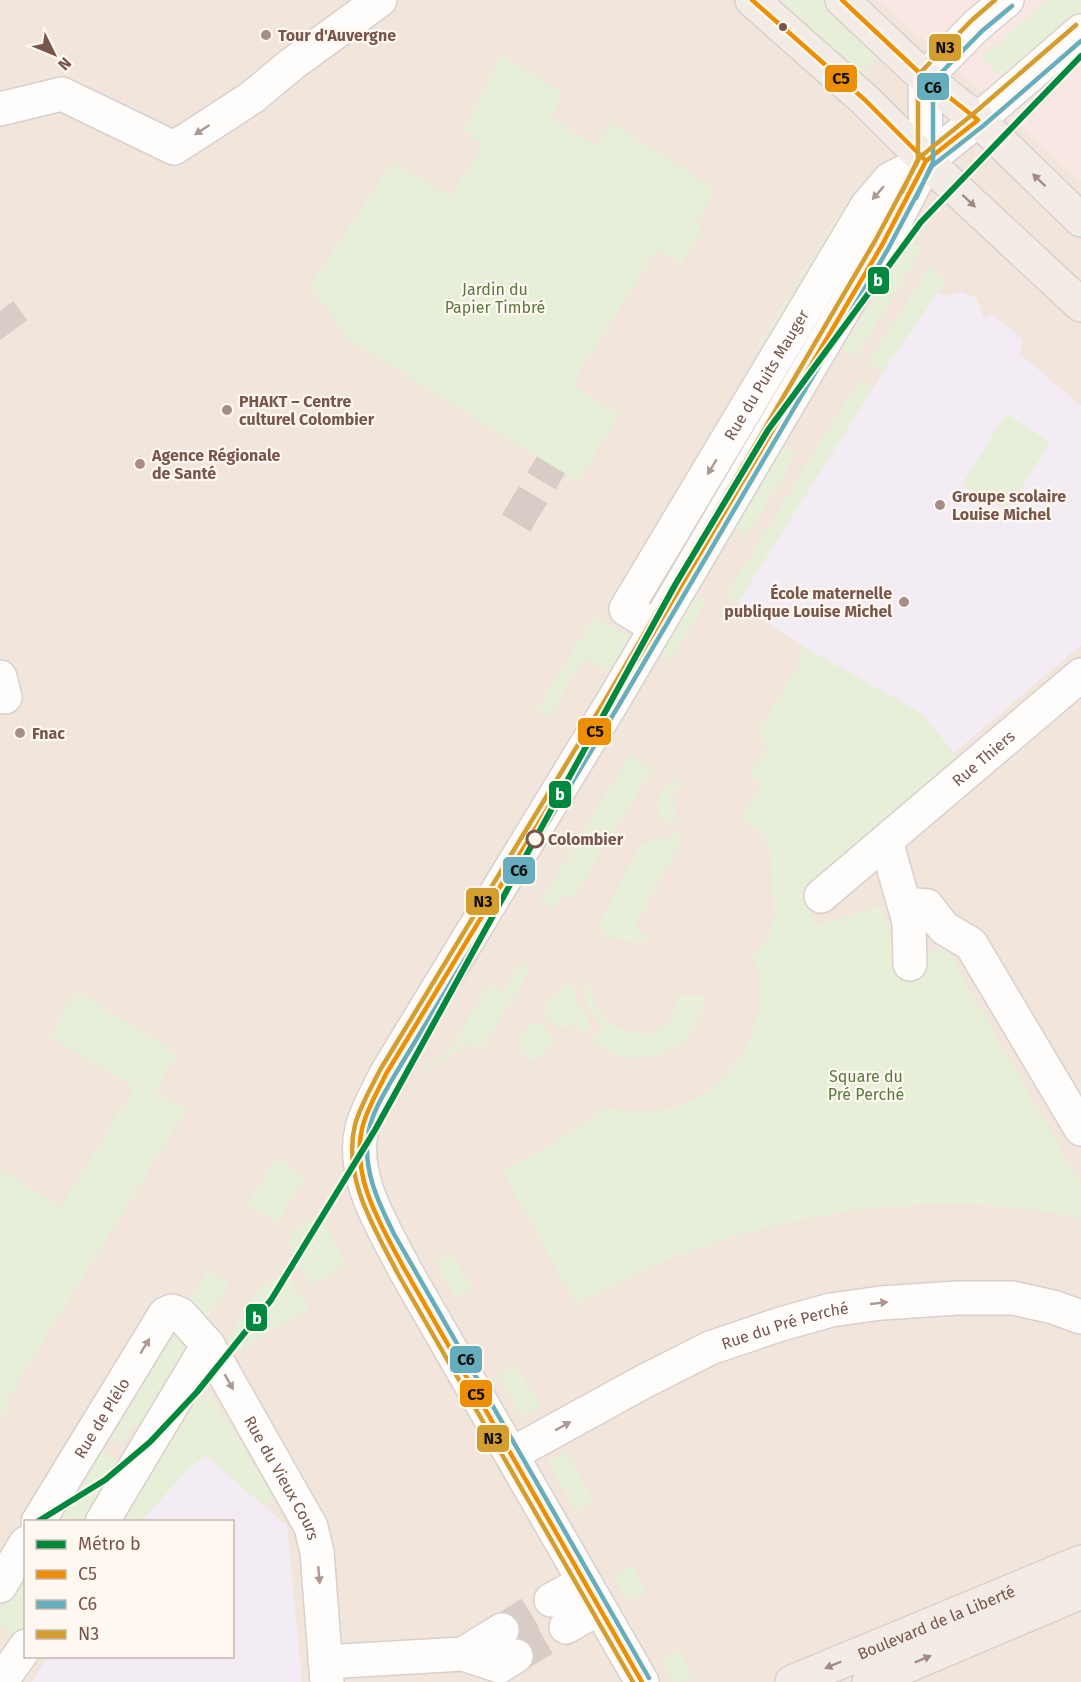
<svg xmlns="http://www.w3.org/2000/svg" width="1081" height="1682" viewBox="0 0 1081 1682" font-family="'Fira Sans',sans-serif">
<rect width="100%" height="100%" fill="#f9f3ee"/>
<!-- residential -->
<path fill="#f2e5dc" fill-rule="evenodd" d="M 0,0 L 878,0 L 1081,181 L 1081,1682 L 0,1682 ZM 26,1522 L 232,1522 L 232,1656 L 26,1656 Z"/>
<!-- commercial -->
<path fill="#f8e7e2" d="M 878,0 L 1081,0 L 1081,181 L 920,37 Z"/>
<!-- education -->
<path fill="#f4ecf5" d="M 938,292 L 943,296 L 960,292 L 976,298 L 983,316 L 987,319 L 991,315 L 995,316 L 1022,339 L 1023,342 L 1019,353 L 1081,406 L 1081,645 L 954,753 L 922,714 L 801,645 L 737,604 L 882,373 Z
M 206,1456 L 287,1526 L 302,1682 L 32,1682 L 48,1657 L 232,1656 L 232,1522 L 141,1521 L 190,1467 Z"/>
<!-- green -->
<path fill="#e8efd9" d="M 777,0 L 823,0 L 881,53 L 862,75 Z
M 1048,0 L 1081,0 L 1081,9 L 1002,77 L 980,58 Z
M 501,54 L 563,94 L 552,118 L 596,145 L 611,122 L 715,189 L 696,223 L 702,230 L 681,265 L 656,250 L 572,385 L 619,415 L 578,482 L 347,339 L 310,285 L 392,162 L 450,196 L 483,144 L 463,130 Z
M 847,202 L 859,209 L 762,350 L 758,346 Z
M 909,242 L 922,249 L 856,357 L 842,348 Z
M 929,267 L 946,280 L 882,373 L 867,364 Z
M 859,380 L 873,388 L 737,604 L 726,595 Z
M 1006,414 L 1050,442 L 1007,511 L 962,484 Z
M 783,447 L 796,455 L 747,535 L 734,527 Z
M 692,593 L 706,602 L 669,661 L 655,653 Z
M 594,616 L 631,638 L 610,673 L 585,658 L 549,717 L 536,710 Z
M 801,645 L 922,714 L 957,757 L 801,891 L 816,926 L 880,906 L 905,966 L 944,945 L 1081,1185 L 1081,1218 C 954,1190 813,1206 692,1251 C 652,1265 614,1285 576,1304 L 502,1170 L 549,1147 L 605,1107 C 630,1112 654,1114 678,1106 C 730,1088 767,1031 759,976 C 758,969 754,961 752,954 C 764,945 773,933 774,917 L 770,847 L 762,834 L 740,818 L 762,785 L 748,777 L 767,748 L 761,743 L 764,738 L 756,733 L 800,664 Z
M 630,755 L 652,769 L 572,900 L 563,894 L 553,909 L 540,901 Z
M 672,777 L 680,783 L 679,785 L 681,787 L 675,789 L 674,792 L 675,822 L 663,822 L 659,819 L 658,799 Z
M 678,831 L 682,837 L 642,915 L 635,920 L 635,929 L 648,936 L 645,943 L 607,938 L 602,932 L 600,922 L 641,845 L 657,838 L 668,838 Z
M 520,962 L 531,969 L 481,1050 L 470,1043 L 407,1083 L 451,1048 L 490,983 L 503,991 Z
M 569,982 L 575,988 L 576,1001 L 590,1024 L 591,1028 L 585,1033 C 577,1025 567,1023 558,1030 L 545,1017 L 545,1005 L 565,984 Z
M 585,986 L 591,986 C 587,1029 669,1063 679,995 L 705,995 C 705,1006 701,1016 695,1025 C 672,1063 623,1069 591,1040 L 603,1027 C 591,1014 583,1003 585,986 Z
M 77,991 L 178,1054 L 155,1091 L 186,1110 L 8,1398 L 12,1400 L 0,1420 L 0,1169 L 61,1207 L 134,1088 L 49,1036 Z
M 532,1023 L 540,1023 L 556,1040 L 532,1062 L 517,1045 L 517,1039 Z
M 276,1157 L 305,1177 L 277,1223 L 247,1205 Z
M 320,1216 L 346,1265 L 310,1285 L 287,1243 L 296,1229 Z
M 452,1253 L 472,1288 L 455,1298 L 435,1263 Z
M 208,1270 L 229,1283 L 204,1323 L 190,1299 Z
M 284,1271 L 309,1309 L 232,1354 L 225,1340 L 258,1290 Z
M 180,1334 L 194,1349 L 144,1431 L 133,1425 L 122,1444 L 107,1436 L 168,1336 Z
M 516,1365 L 540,1406 L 522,1416 L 498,1375 Z
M 210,1393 L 272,1494 L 266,1508 L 206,1456 L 190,1467 L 141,1521 L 120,1522 L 192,1403 Z
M 100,1449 L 126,1464 L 92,1521 L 55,1522 Z
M 565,1451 L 594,1501 L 576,1511 L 547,1461 Z
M 631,1565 L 646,1593 L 628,1603 L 613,1576 Z
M 25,1569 L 25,1630 L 21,1638 L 0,1626 L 0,1610 Z
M 678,1649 L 693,1675 L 680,1682 L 673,1682 L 660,1658 Z"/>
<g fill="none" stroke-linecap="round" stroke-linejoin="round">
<!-- minor-tunnel -->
<path stroke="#d9ccc6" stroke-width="33" stroke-dasharray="33 16" stroke-linecap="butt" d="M 0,311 L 14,330
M 516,523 L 551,465
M 502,1630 L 551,1600
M 516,1656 L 566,1627"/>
<defs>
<g id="minor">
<path d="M 0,109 L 62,94 L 174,148 L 251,98 L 292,64 L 380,0"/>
<path id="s1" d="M 656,627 L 626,609 L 867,206 L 890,179 L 926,161 L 978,120 L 1081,31"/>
<path d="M 0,677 L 5,697"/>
<path d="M 886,841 L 909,922 L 910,964"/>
<path id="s2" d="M 821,896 L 1081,675"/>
<path d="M 905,904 L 927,906 L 944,928 L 971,944 L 1081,1129"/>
<path id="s3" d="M 512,1454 L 643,1382 L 710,1348 L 781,1324 L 831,1310 L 881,1303 L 957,1298 L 1013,1298 L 1053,1307 L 1081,1317"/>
<path id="s4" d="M 38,1522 L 165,1314 L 172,1311 L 180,1314 L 208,1345 L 311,1527 L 317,1552 L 327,1682"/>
<path d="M 102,1522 L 208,1345"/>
<path d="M 0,1586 L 26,1543"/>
<path d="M 551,1600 L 584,1582"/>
<path d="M 566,1627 L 599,1608"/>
<path d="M 463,1654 L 502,1630"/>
<path d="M 325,1662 L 463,1654 L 500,1666 L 516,1656"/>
<path d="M 1,1682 L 26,1646"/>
<path d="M 642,1682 L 405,1270 C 384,1228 350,1178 362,1128 C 367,1109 378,1091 386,1074 L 613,701 L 894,224 L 926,161 L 925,78 L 977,25 L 1007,0"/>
</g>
<g id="major">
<path d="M 752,0 L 865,100 L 926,161 L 1081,305"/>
<path d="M 842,0 L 925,78 L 978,120 L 1081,220"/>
<path id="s5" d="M 792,1682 L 1081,1562"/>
<path d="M 869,1682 L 1081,1592"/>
</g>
</defs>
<!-- minor casing -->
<use href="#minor" stroke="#d8d0cc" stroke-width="36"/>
<!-- major casing -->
<use href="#major" stroke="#dacfcb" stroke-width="36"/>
<!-- minor -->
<use href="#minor" stroke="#fefdfc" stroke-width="33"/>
<!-- major -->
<use href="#major" stroke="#f3ece6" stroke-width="33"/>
<defs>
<path id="bus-1" d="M 752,0 L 865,100 L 926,161
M 642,1682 L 405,1270 C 382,1227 349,1176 363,1125 C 368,1107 378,1091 386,1074 L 613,701 L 882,245 L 926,161 L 978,120 L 925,78 L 842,0"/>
<path id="bus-2" d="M 916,198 L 933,162 L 933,81 L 982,31 L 1012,6
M 649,1678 L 394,1234 C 378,1202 361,1167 369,1130 C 373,1111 384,1094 393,1078 L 619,705 L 888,249 L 932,166 L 983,126 L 1081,41"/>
<path id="bus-3" d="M 902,192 L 918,159 L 918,75 L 972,20 L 995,0
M 633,1682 L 398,1274 C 375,1229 342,1178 355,1125 C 360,1106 371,1088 380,1070 L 607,697 L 875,241 L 920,157 L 973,114 L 1076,25"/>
</defs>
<!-- bus-1 casing -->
<use href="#bus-1" stroke="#fff8f1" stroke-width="9"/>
<!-- bus-2 casing -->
<use href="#bus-2" stroke="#fff8f1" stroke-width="9"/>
<!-- bus-3 casing -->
<use href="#bus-3" stroke="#fff8f1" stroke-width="9"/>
<!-- bus-1 -->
<use href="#bus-1" stroke="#ed8f04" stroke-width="4.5"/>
<!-- bus-2 -->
<use href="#bus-2" stroke="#66adbd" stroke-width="4.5"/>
<!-- bus-3 -->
<use href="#bus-3" stroke="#d39d2f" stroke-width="4.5"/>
<defs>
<path id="metro-1" d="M 37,1522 L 105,1480 L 150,1442 L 197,1392 L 271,1300 L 375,1130 L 675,585 L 768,430 L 921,222 L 1081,56"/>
</defs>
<!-- metro-1 casing -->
<use href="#metro-1" stroke="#fff8f1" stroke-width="10"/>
<!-- metro-1 -->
<use href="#metro-1" stroke="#00893e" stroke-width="6"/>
</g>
<!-- one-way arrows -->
<defs><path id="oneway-solid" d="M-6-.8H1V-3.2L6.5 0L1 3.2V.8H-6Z" transform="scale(1.5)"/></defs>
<g fill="#ae9992">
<use href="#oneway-solid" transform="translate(202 130) rotate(147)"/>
<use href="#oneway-solid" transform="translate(878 193) rotate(131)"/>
<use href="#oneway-solid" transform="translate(712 467) rotate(121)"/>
<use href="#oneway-solid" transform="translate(879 1303) rotate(-6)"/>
<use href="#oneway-solid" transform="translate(145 1346) rotate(-59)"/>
<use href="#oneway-solid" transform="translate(229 1382) rotate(60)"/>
<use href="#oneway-solid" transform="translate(563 1426) rotate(-29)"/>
<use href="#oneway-solid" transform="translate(319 1575) rotate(85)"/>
</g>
<g fill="#a48a82">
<use href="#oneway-solid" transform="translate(1039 180) rotate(-136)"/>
<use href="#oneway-solid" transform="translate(969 201) rotate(43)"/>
<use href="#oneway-solid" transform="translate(923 1659) rotate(-23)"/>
<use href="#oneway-solid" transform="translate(833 1665) rotate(157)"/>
</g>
<!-- markers -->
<circle fill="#79564c" stroke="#fff8f1" stroke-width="2" cx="783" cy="27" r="5"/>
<g fill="#a68d85" stroke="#fff8f1" stroke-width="2">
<circle cx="266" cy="35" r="6"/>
<circle cx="227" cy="410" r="6"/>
<circle cx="140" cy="464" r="6"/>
<circle cx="940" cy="505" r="6"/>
<circle cx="904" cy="602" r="6"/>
<circle cx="20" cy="733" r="6"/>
</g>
<circle fill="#fff8f1" stroke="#79564c" stroke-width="3" cx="535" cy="839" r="8"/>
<g text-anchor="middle" stroke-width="4.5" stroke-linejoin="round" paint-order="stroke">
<!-- poi labels -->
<g font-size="16" font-weight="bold" fill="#79564c" stroke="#fff8f1" text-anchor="start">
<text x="278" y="41">Tour d'Auvergne</text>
<text x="239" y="407">PHAKT – Centre<tspan x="239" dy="18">culturel Colombier</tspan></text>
<text x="152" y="461">Agence Régionale<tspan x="152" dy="18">de Santé</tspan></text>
<text x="952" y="502">Groupe scolaire<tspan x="952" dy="18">Louise Michel</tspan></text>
<text x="892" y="599" text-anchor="end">École maternelle<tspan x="892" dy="18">publique Louise Michel</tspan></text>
<text x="32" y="739">Fnac</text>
</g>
<!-- park labels -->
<g font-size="16" fill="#597941" stroke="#fff8f1">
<text x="495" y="295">Jardin du<tspan x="495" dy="18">Papier Timbré</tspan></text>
<text x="866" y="1082">Square du<tspan x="866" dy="18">Pré Perché</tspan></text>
</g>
<!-- street labels -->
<g font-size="16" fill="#79564c" stroke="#fff8f1">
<text dy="6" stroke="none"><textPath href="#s1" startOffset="308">Rue du Puits Mauger</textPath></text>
<text dy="6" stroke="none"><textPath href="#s2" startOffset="213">Rue Thiers</textPath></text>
<text dy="6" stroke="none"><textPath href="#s3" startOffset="303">Rue du Pré Perché</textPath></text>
<text dy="6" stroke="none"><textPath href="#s4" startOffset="122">Rue de Plélo</textPath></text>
<text dy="6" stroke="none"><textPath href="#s4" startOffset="454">Rue du Vieux Cours</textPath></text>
<text dy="6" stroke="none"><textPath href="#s5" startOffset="156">Boulevard de la Liberté</textPath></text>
</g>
<!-- stop labels -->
<g font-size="16" font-weight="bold" fill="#79564c" stroke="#fff8f1" text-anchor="start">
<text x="548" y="845">Colombier</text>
</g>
</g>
<g stroke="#fff8f1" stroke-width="2">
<rect x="928" y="33" width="34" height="29" rx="6" fill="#d39d2f"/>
<rect x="824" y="64" width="34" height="29" rx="6" fill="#ed8f04"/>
<rect x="916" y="72" width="34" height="29" rx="6" fill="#66adbd"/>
<rect x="867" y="266" width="23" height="29" rx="6" fill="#00893e"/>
<rect x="577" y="717" width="35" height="29" rx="6" fill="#ed8f04"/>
<rect x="548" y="780" width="24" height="29" rx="6" fill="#00893e"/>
<rect x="502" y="856" width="34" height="29" rx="6" fill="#66adbd"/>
<rect x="465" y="887" width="35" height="29" rx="6" fill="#d39d2f"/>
<rect x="245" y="1303" width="23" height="29" rx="6" fill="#00893e"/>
<rect x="449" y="1345" width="34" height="29" rx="6" fill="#66adbd"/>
<rect x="459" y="1379" width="34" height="29" rx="6" fill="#ed8f04"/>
<rect x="476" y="1424" width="34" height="29" rx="6" fill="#d39d2f"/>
</g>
<g font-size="16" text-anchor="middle" font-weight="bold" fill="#fff">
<text x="878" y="286">b</text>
<text x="560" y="800">b</text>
<text x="257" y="1324">b</text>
</g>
<g font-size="16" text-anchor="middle" font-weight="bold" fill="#111">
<text x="945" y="53">N3</text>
<text x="841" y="84">C5</text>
<text x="933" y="93">C6</text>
<text x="595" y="737">C5</text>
<text x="519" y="876">C6</text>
<text x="483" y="907">N3</text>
<text x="466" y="1365">C6</text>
<text x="476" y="1400">C5</text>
<text x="493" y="1444">N3</text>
</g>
<!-- legend -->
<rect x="24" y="1520" width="210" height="138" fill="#fff8f1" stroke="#c9b7af" stroke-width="1.5"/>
<rect x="36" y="1540" width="30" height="9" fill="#00893e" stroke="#c9b7af" stroke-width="1.5"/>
<text x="78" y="1550" font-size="18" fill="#79564c">Métro b</text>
<rect x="36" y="1570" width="30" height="9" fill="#ed8f04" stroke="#c9b7af" stroke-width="1.5"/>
<text x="78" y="1580" font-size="18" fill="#79564c">C5</text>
<rect x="36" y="1600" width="30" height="9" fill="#66adbd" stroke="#c9b7af" stroke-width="1.5"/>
<text x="78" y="1610" font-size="18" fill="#79564c">C6</text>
<rect x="36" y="1630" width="30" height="9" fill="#d39d2f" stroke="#c9b7af" stroke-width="1.5"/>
<text x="78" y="1640" font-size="18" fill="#79564c">N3</text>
<!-- north arrow -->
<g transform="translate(54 54) rotate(133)" stroke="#fff8f1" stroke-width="4.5" paint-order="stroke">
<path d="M0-4.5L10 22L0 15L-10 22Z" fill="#79564c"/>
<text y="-9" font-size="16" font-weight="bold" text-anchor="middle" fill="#79564c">N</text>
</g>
</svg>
